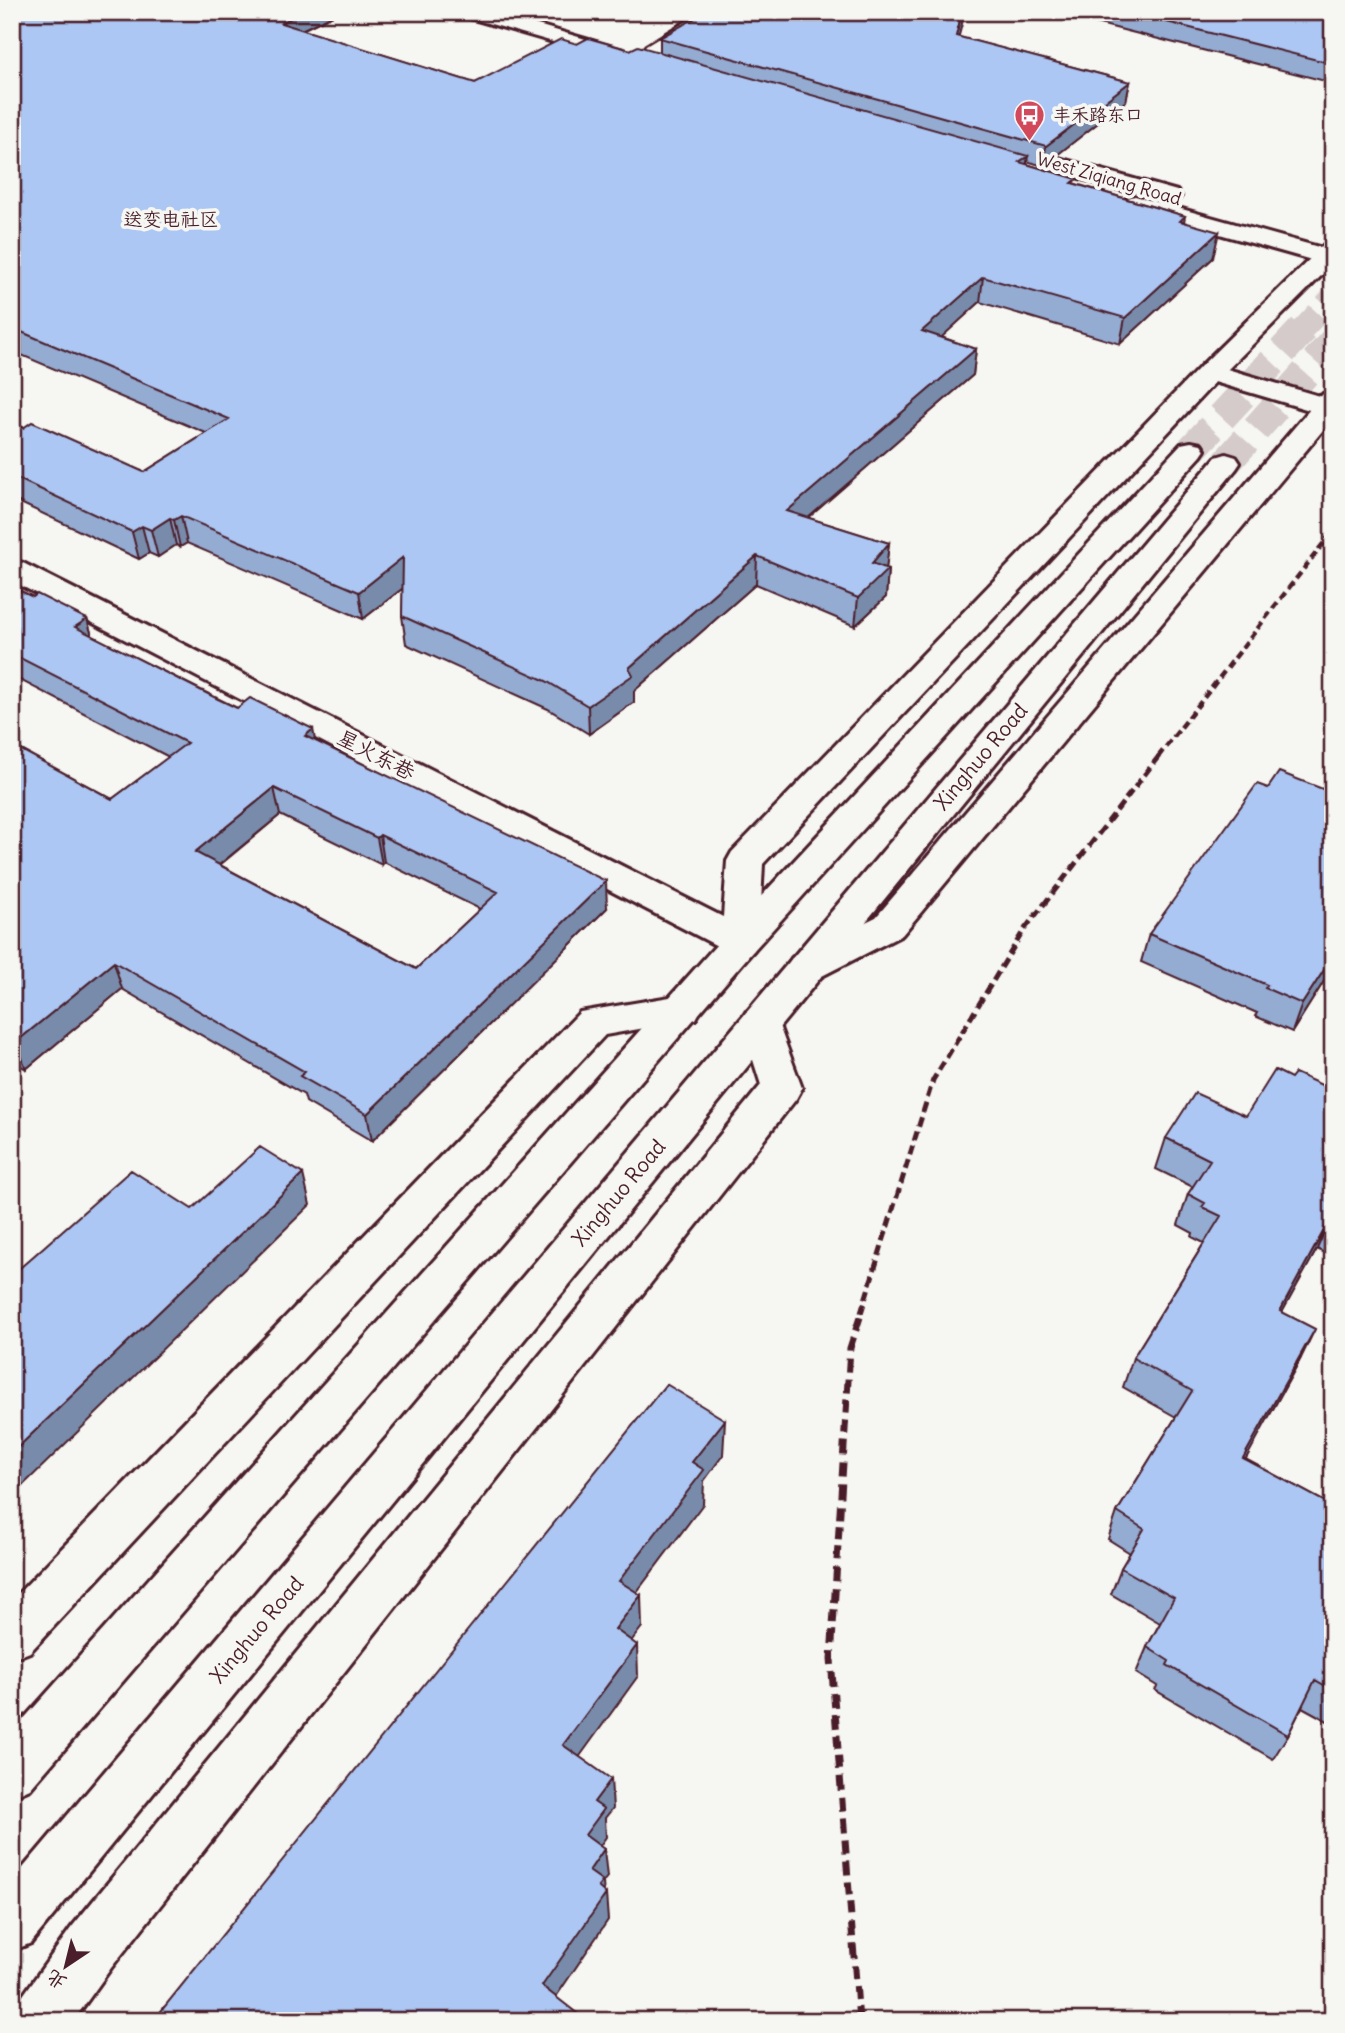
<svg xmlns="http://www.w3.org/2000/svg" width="1345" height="2033" viewBox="0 0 1345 2033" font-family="Delius,'LXGW WenKai TC',sans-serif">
<rect width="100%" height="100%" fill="#f6f6f2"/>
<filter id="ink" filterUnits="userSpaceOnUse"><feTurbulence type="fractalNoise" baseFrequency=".0143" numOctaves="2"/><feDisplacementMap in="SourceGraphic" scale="14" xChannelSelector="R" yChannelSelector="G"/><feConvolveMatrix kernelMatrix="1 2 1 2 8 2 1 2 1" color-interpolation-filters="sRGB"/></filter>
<g filter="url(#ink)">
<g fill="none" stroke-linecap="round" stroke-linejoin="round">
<!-- major-tunnel-far1 -->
<path stroke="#d4cbca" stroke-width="23" stroke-dasharray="23 11" stroke-linecap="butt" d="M 1302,330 L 1333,297"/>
<!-- major-tunnel -->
<path stroke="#d4cbca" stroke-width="30" stroke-dasharray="30 15" stroke-linecap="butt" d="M 1191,450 L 1304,328
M 1226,463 L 1333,342"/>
<defs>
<path id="minor" d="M 702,12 L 727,12 L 660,54 L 646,54 L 643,50 L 646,46 Z
M 1333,243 L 1333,264 L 1219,378 L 763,864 L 759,942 L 753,951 L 740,955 L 727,951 L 12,581 L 12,560 L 23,563 L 723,917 L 727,861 L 732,852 L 1201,366 L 1324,245 Z
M 1333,392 L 1333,418 L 902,935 L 818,978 L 805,982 L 792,978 L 786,968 L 792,958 L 876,917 L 1323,394 Z
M 682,995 L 696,999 L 701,1009 L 696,1019 L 605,1035 L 30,1652 L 12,1659 L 12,1600 L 580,1012 Z
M 760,1008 L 774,1012 L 802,1088 L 796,1099 L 111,1968 L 73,2021 L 12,2021 L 19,2001 L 71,1928 L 761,1085 L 741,1022 L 746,1012 Z"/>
<path id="major" d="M 460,12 L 493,12 L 637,54 L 641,58 L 637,62 L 623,62 L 463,16 Z
M 998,141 L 1177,191 L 1181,196 L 1177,201 L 1169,203 L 990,153 L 987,148 L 990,143 Z
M 1135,196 L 1333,251 L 1333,266 L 1127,208 L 1123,203 L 1127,198 Z
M 1210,364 L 1333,400 L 1333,417 L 1201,378 L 1197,372 L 1201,366 Z
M 1191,442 L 1201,444 L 1205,450 L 1201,456 L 753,951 L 30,1789 L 12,1797 L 12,1732 L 727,933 L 1181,444 Z
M 1226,454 L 1236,457 L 1240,463 L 1236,469 L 31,1943 L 12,1951 L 12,1881 L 1216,457 Z"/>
</defs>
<!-- minor casing -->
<use href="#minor" stroke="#4a1f2b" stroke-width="6"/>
<!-- major casing -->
<use href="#major" stroke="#4a1f2b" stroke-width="6"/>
<!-- minor -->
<use href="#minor" fill="#f6f6f2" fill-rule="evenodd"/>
<!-- major -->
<use href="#major" fill="#f6f6f2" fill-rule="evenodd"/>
<!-- rail-far2 -->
<path stroke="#4a1f2b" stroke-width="4.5" stroke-dasharray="8 4.5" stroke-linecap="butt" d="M 1158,757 L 1333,531"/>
<!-- rail-far1 -->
<path stroke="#4a1f2b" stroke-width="5" stroke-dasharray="10 5" stroke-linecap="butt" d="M 861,1313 L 933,1080 L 1024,930 L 1159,756"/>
<!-- rail -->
<path stroke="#4a1f2b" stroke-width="7" stroke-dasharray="14 7" stroke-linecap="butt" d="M 859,2021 L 831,1659 L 850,1348 L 862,1311"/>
</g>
<!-- wall -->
<path fill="#94abd2" stroke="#4a1f2b" stroke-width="2" fill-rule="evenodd" d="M 12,12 L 339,12 L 302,30 L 475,83 L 577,44 L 630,50 L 660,52 L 660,38 L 959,37 L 1130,82 L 1126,101 L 1043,166 L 1027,161 L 1027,164 L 1076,184 L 1185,216 L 1184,222 L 1213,258 L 1120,344 L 980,302 L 941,337 L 976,349 L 973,375 L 808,518 L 889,543 L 886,569 L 888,569 L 886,597 L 855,626 L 756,584 L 634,691 L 634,702 L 589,734 L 548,709 L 406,644 L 402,616 L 403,588 L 363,619 L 187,543 L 180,547 L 176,545 L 158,557 L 149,553 L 139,559 L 12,499 L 12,423 L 144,472 L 206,433 L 17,353 L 12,356 Z
M 1052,12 L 1333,12 L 1333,83 Z
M 12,587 L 33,597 L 87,619 L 92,636 L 237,708 L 315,741 L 607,908 L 372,1141 L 306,1102 L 304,1095 L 122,989 L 26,1069 L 12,1060 L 12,745 L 112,799 L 169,757 L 12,676 ZM 280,815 L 382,865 L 384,862 L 480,909 L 416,969 L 220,865 Z
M 1333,723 L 1333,745 L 1326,743 Z
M 1268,788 L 1333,793 L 1333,967 L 1292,1032 L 1255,1016 L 1257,1013 L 1141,962 L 1149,934 Z
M 1291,1078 L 1333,1090 L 1333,1257 L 1317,1249 L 1282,1312 L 1301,1358 L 1245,1459 L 1333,1506 L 1333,1724 L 1302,1707 L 1288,1735 L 1273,1759 L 1155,1690 L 1157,1686 L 1136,1673 L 1147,1647 L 1160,1623 L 1111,1594 L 1121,1568 L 1130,1553 L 1108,1539 L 1117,1512 L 1176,1417 L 1123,1387 L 1133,1358 L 1204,1243 L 1192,1237 L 1193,1233 L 1178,1225 L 1188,1194 L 1193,1187 L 1156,1169 L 1166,1138 L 1246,1116 Z"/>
<!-- shaded-wall -->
<path fill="#788bab" stroke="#4a1f2b" stroke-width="2" d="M 287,12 L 339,12 L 297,32 L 281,23 L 285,13 Z
M 962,12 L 965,12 L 954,55 L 956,36 Z
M 1130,82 L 1126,101 L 1043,166 L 1046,146 Z
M 1028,156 L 1024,180 L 1019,162 Z
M 1219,232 L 1213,258 L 1120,344 L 1125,318 Z
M 983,277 L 980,302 L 920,357 L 922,331 Z
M 12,335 L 17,353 L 12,356 Z
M 976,349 L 973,375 L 785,538 L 787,511 Z
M 181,516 L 187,543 L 180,547 L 174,520 Z
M 170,518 L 176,545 L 158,557 L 151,530 Z
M 142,526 L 149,553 L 139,559 L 132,532 Z
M 889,543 L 886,570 L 888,569 L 886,597 L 855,626 L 858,598 L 872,563 Z
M 757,556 L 756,584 L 634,691 L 634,702 L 589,734 L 588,706 L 629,668 Z
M 403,557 L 407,585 L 363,619 L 359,592 Z
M 87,619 L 95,646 L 75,627 Z
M 313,729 L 318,757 L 305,736 Z
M 274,788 L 280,815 L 202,879 L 195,852 Z
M 380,835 L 384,862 L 382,865 L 377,838 Z
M 606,881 L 607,908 L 372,1141 L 367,1114 Z
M 1333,956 L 1333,967 L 1292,1032 L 1302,1004 Z
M 114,962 L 122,989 L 26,1069 L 16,1042 Z
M 303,1174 L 310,1205 L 12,1496 L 12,1453 Z
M 1330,1219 L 1317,1249 L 1267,1340 L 1280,1311 Z
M 1315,1329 L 1301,1358 L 1231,1486 L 1243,1458 Z
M 725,1420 L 723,1455 L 704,1481 L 703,1504 L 621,1613 L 619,1581 L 692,1462 Z
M 641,1595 L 642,1627 L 616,1661 L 615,1629 Z
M 637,1645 L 638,1676 L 567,1774 L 563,1745 Z
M 611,1779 L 613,1808 L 605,1818 L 606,1837 L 588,1863 L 585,1835 L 594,1802 Z
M 604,1849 L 607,1877 L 603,1882 L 604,1897 L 606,1894 L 608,1920 L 547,2010 L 542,1986 L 589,1871 Z"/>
<!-- building -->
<path fill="#acc7f4" stroke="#4a1f2b" stroke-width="2" fill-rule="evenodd" d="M 12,12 L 287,12 L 285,13 L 295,16 L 281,23 L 475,83 L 561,39 L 577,44 L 588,38 L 630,50 L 638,46 L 1028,156 L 1019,162 L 1077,179 L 1072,183 L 1185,216 L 1180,221 L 1219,232 L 1125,318 L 983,277 L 922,331 L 976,349 L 787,511 L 889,543 L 872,563 L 888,569 L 858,598 L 757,556 L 629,668 L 633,675 L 588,706 L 546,681 L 402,616 L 403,557 L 359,592 L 181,516 L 174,520 L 170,518 L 151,530 L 142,526 L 132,532 L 12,476 L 12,423 L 23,428 L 32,422 L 144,472 L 229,419 L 12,328 Z
M 706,12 L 962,12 L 956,36 L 1130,82 L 1046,146 L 660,38 Z
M 1127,12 L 1333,12 L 1333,64 Z
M 12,587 L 33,597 L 37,594 L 87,619 L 75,627 L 218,699 L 237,708 L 250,698 L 313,729 L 305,736 L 606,881 L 367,1114 L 300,1076 L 305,1072 L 114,962 L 16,1042 L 12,1040 L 12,745 L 112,799 L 187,743 L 12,654 ZM 274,788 L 377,838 L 380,835 L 498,892 L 416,969 L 195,852 Z
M 1279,772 L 1333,793 L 1333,956 L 1302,1004 L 1265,988 L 1267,985 L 1149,934 L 1257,784 L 1268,788 Z
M 1275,1070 L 1291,1078 L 1295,1073 L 1333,1090 L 1333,1220 L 1330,1219 L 1280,1311 L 1315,1329 L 1243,1458 L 1333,1506 L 1333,1690 L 1315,1680 L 1288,1735 L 1167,1665 L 1169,1661 L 1147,1647 L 1174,1598 L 1121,1568 L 1144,1529 L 1117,1512 L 1192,1391 L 1133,1358 L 1221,1216 L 1202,1207 L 1205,1203 L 1188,1194 L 1210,1160 L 1166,1138 L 1195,1093 L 1246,1116 Z
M 260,1147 L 303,1174 L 12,1453 L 12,1275 L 131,1170 L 192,1209 Z
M 666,1384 L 725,1420 L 692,1462 L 704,1470 L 619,1581 L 641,1595 L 615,1629 L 637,1645 L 563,1745 L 611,1779 L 594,1802 L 604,1809 L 585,1835 L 604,1849 L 589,1871 L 603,1881 L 598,1887 L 606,1894 L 542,1986 L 587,2021 L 153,2021 Z"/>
</g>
<!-- icons -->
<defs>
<symbol id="bus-pin" viewBox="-11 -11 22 30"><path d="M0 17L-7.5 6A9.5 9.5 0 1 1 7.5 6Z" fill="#d1495b" stroke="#f6f6f2"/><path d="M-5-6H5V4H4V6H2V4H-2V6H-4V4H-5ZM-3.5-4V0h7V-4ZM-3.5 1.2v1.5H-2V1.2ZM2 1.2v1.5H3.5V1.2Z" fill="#fff"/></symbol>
</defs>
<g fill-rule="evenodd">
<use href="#bus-pin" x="1012" y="98" width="35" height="47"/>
</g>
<g text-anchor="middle" stroke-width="7" stroke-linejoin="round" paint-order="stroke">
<!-- far-poi labels -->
<g font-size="18" fill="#4a1f2b" stroke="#f6f6f2" text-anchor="start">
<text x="1053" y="121">丰禾路东口</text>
</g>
<!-- far-street labels -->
<g font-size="18" fill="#4a1f2b" stroke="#f6f6f2">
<text transform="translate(1109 179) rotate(16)" y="6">West Ziqiang Road</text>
</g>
<!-- far-neighbourhood labels -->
<g font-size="19" fill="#4a1f2b" stroke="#f6f6f2">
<text x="171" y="226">送变电社区</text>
</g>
<!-- street labels -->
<g font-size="21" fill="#4a1f2b" stroke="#f6f6f2">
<text transform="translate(376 755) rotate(27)" y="7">星火东巷</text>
<text transform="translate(981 757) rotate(-50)" y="7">Xinghuo Road</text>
<text transform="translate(619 1193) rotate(-50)" y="7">Xinghuo Road</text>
<text transform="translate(257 1630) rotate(-50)" y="7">Xinghuo Road</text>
</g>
</g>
<!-- margin -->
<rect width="1345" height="2033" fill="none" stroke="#f6f6f2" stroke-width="42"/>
<rect x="21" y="21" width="1303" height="1991" fill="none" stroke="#4a1f2b" stroke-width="2.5" filter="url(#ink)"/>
<!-- north arrow -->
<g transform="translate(66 1966) rotate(215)" stroke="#f6f6f2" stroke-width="5" paint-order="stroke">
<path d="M0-5L12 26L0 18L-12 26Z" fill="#4a1f2b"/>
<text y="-10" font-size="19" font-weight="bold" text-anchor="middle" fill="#4a1f2b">北</text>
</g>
</svg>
